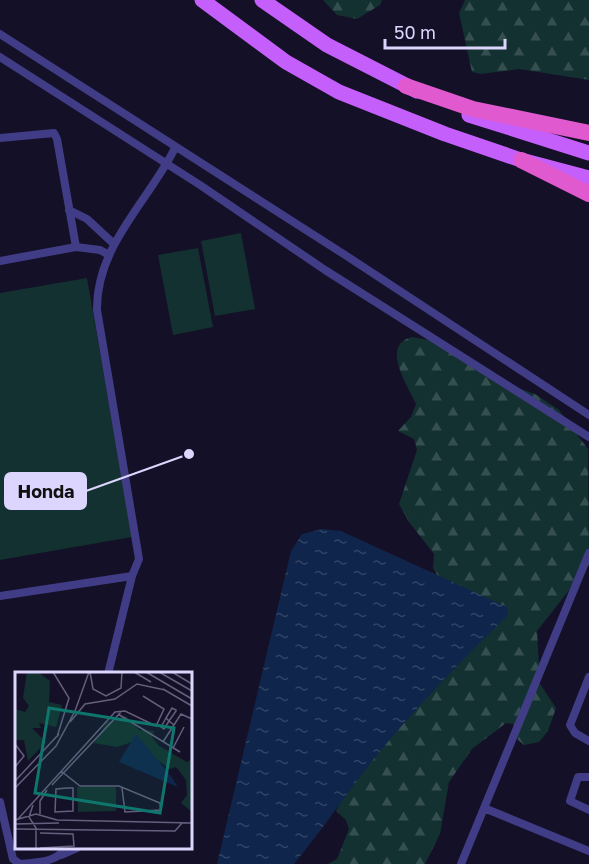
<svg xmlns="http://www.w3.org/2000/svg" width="589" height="864" viewBox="0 0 589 864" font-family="'Golos Text',sans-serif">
<defs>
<pattern id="forest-firs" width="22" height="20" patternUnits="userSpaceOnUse" patternTransform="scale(1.5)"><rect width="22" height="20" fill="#133130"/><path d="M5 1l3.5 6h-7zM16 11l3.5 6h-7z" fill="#354e4f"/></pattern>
<pattern id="water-ripples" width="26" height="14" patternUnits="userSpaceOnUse" patternTransform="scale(1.5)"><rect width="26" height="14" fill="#0f254b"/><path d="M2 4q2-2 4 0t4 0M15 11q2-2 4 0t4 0" fill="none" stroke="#314466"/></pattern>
</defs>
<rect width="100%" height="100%" fill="#141027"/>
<!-- grass -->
<path fill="#133130" d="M 241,233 L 255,309 L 215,316 L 201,241 Z
M 198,248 L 213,327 L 173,335 L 158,255 Z
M 87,278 L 132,537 L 0,560 L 0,293 Z"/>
<!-- forest -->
<path fill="url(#forest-firs)" d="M 323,0 L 382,0 L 380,5 L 357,19 L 337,15 Z
M 465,0 L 589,0 L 589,80 L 519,69 L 481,74 L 472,72 L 459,13 Z
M 412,337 L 439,342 L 485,376 L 535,394 L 559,410 L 588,449 L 589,565 L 537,631 L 540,684 L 556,708 L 548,731 L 539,742 L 524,745 L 518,740 L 513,724 L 506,723 L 472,749 L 449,782 L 440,834 L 425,864 L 328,864 L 337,859 L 349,829 L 346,820 L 336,811 L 448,594 L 433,568 L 434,554 L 409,522 L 399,504 L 417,450 L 414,439 L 398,431 L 411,417 L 416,404 C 407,384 380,345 412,337 Z"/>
<!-- water -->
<path fill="url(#water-ripples)" d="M 322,529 L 341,531 L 507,607 L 508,615 C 462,660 418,705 377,755 C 348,791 323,829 294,864 L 217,864 L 291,551 L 302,534 Z"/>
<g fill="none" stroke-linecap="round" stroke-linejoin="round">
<!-- service -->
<path stroke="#403c85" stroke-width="8" d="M 0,34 L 342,253 L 589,415
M 0,57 L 200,185 L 325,270 L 589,437
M 0,138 L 54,133 L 57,139 L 76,247 L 0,261
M 69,210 L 87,219 L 114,244
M 76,247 L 100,250 L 109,255
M 0,596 L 132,576
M 108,674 L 132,576 L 139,559 L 97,310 C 96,246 148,202 175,148
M 589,677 L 570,725 L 575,733 L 589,741
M 589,777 L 578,777 L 570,801 L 589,810
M 0,802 L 13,859 L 20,864 C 36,862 57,863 65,848
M 484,808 L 589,851
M 61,855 L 77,848
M 461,864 L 589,553"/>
<!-- primary -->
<path stroke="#c55ffc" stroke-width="15" d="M 202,0 L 286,62 L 339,92 L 445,134 L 521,160 L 589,178
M 262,0 L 327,45 L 417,91
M 469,115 L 589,153"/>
<!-- trunk -->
<path stroke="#e059ce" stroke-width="16" d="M 406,86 L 473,109 L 589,133
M 521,160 L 589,194"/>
</g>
<!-- overview -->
<g transform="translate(15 672)">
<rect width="177" height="177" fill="#141027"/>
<path d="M 62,115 L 101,115 L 101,139 L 63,140 Z" fill="#133130"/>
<path d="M 12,0 L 23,0 L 35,9 L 34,30 L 47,33 L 41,55 L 24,51 L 26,56 L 17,56 L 31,70 L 13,89 L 9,68 L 0,68 L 0,37 L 10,40 L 14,34 L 8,26 ZM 111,44 L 124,58 L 139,59 L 137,65 L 144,74 L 172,90 L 177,87 L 177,140 L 166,131 L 172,123 L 171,108 L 161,95 L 155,97 L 117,70 L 102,75 L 79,71 L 92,50 Z" fill="#133130"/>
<path d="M 121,62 L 156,104 L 163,115 L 104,90 Z" fill="#0f254b"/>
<path fill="none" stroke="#645f7d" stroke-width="1.5" d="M 38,0 L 54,26 L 42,65M 75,0 L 78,17 L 91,24 L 106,16 L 107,0M 119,0 L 136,10M 131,0 L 177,27M 144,0 L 177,19M 157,0 L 177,12M 148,17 L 177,34M 103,42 L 165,80M 151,46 L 146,55 L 149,57 L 154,49 L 161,39 L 161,38 L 157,36 L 151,46 L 154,49 L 159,53M 55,50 L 70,32 L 100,27 L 122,12 L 150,18M 148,70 L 166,42 L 177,47M 0,72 L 9,84 L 0,95M 158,76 L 169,55M 46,99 L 65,114 L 104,114 L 145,131 L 146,138 L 110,140 L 107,116M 0,109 L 44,62M 37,113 L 106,40M 0,116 L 41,74 L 60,39 L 74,0M 52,116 L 58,116 L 58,139 L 40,140 L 41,117 ZM 18,133 L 14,145 L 21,156 L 21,177M 25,142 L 25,129 L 32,118M 3,147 L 100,40 L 110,39 L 141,54 L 149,37 L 128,24M 0,148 L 21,142 L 42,148 L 177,151M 0,152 L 44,151M 0,157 L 160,159 L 167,151M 25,176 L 59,174 L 58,162 L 25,161"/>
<path fill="#0f766e" fill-opacity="0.15" stroke="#0f766e" stroke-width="3" d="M 34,36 L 159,56 L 145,141 L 20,121 Z"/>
<rect width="177" height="177" fill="none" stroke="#dcd6fe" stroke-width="3"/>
</g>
<!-- callouts -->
<path fill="none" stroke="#dcd6fe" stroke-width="2" d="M189 454L86 491"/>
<circle fill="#dcd6fe" stroke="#141027" stroke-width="2" cx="189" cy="454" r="6"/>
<rect fill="#dcd6fe" stroke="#dcd6fe" stroke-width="2" x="5" y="473" width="81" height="36" rx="6"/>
<g font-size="18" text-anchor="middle" font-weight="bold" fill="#111">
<text x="46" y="498">Honda</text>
</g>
<!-- scale -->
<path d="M385 39v9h120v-9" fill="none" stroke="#dcd6fe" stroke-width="3"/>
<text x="394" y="39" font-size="18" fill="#dcd6fe" stroke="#141027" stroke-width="4.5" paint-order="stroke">50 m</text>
</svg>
